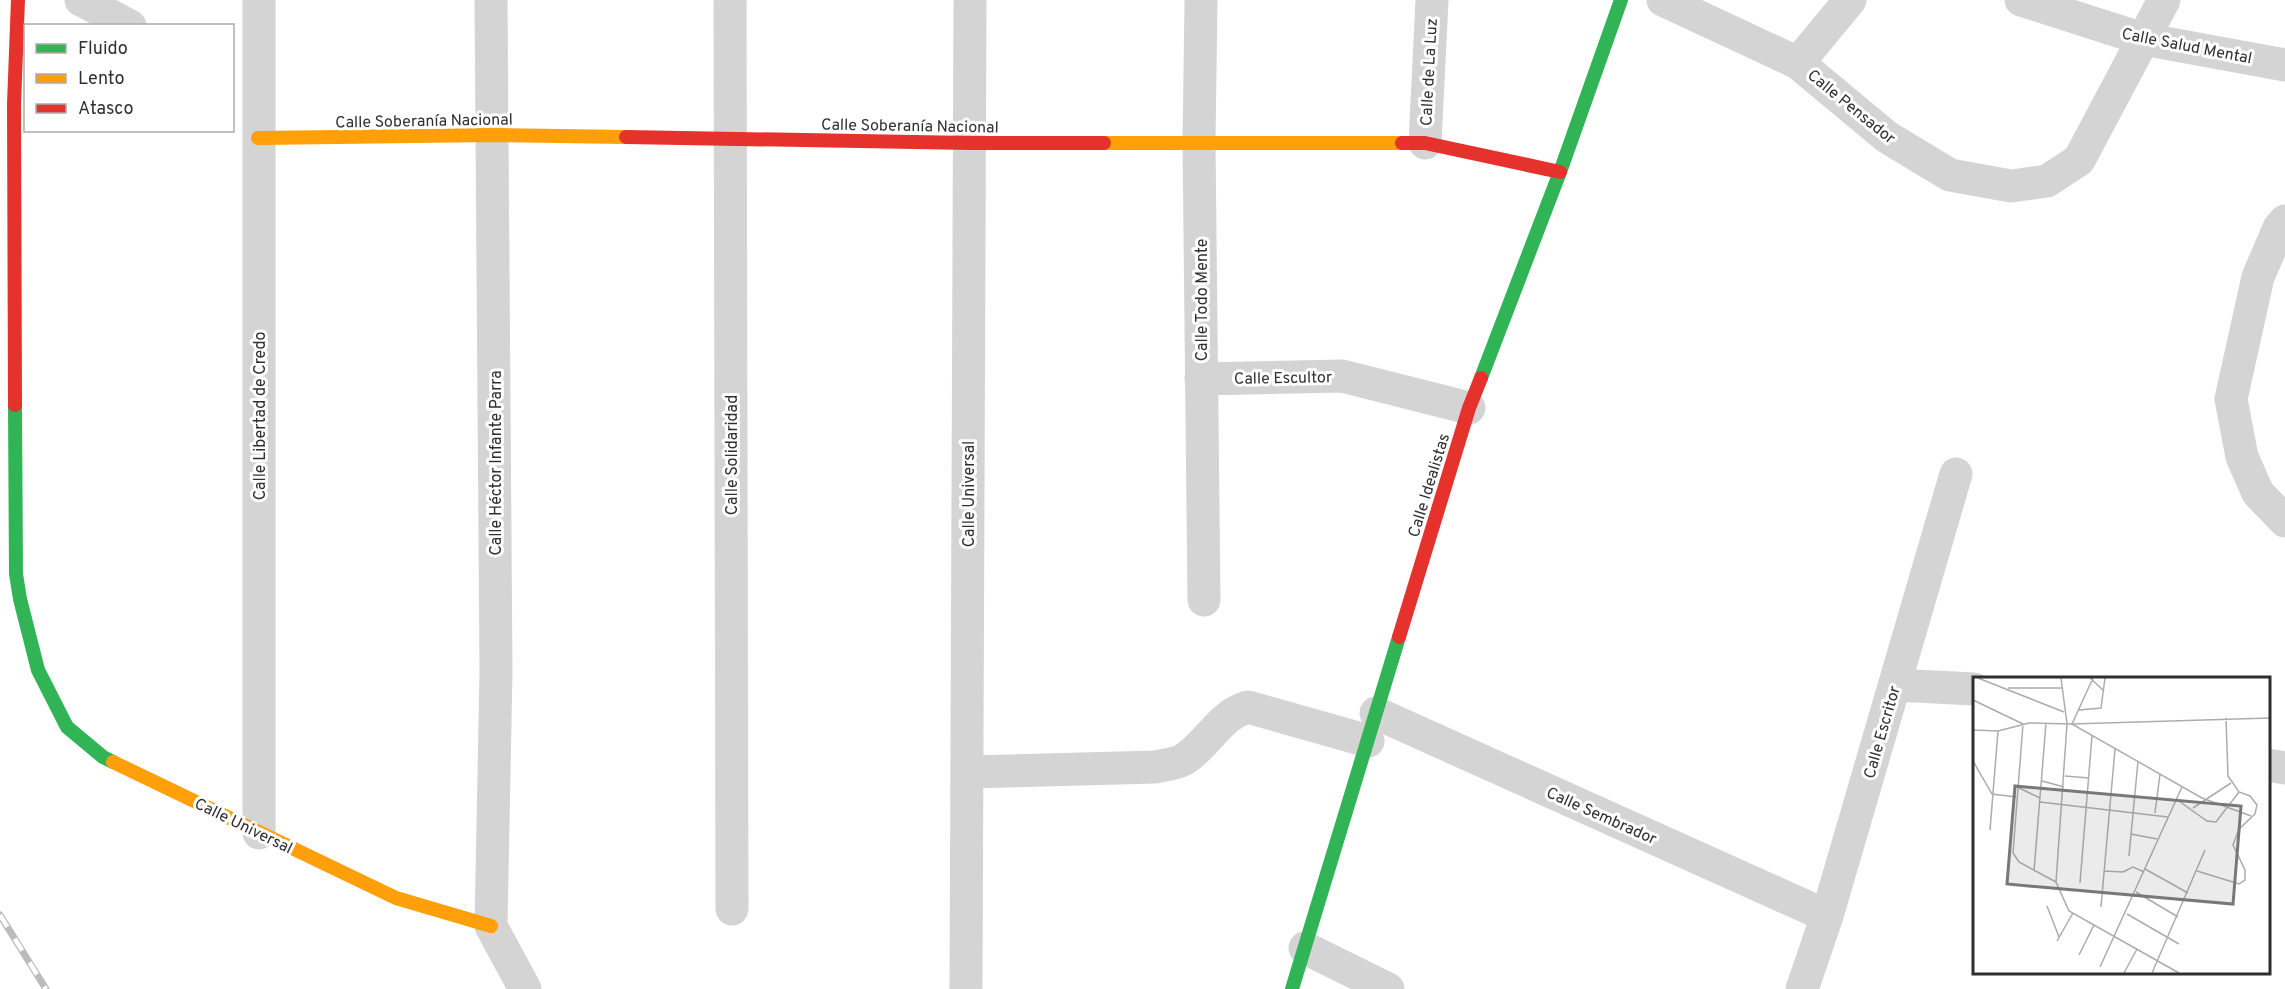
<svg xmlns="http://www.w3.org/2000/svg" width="2285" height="989" viewBox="0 0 2285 989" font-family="Overpass,sans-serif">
<rect width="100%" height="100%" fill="#fff"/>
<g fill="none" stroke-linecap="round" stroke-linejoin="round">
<!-- street -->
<path stroke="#d4d4d4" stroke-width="33" d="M 81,0 L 130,26
M 491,0 L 496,672 L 491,926 L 525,989
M 730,0 L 732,909
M 1201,0 L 1199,142 L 1204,600
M 1663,0 L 1798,63 L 1887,137 L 1950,175 L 2011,186 L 2047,181 L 2079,160 L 2164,0
M 2021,0 L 2143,39 L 2285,65
M 1798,63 L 1850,0
M 1425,143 L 1432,0
M 2285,221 L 2279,228 L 2258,277 L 2231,399 L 2242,457 L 2258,493 L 2285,521
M 1201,379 L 1342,376 L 1469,408
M 1895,685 L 1974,689
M 1376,713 L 1827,916
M 2268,765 L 2285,768
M 967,772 L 1156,767 C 1164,765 1175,764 1183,760 C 1208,745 1219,715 1248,707 L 1368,741
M 259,833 L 259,0
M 1305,948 L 1388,989
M 966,989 L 970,0
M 1802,989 L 1827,916 L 1956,474"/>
<!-- fast -->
<path stroke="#30b455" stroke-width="14" d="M 1481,378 L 1560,172 L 1621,0
M 15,405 L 16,574 L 20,599 L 38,670 L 67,727 L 103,757 L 113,762
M 1292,989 L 1399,637"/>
<!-- slow -->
<path stroke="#ff9f0a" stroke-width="14" d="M 258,138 L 493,135 L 626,137
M 1104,143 L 1402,143
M 113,762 L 396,898 L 491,926"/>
<!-- jam -->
<path stroke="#e5322d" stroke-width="14" d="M 626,137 L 970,143 L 1104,143
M 1402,143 L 1425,143 L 1560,172
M 15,405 L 14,104 L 18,0
M 1399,637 L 1469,408 L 1481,378"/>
<defs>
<path id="rail" d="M 0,915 L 46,989"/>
</defs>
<!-- rail casing -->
<use href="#rail" stroke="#bbb" stroke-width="7"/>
<!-- rail -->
<use href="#rail" stroke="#fff" stroke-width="4.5" stroke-dasharray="14" stroke-linecap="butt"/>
</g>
<g text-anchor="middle" stroke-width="6" stroke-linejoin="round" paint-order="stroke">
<!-- street labels -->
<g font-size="16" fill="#2f2f2f" stroke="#fff">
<text transform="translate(2187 45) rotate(11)" y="6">Calle Salud Mental</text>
<text transform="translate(1428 72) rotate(-87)" y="6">Calle de La Luz</text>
<text transform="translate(1852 106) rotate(39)" y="6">Calle Pensador</text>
<text transform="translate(424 120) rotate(-1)" y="6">Calle Soberanía Nacional</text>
<text transform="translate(910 125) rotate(1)" y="6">Calle Soberanía Nacional</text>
<text transform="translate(1201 300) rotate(-90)" y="6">Calle Todo Mente</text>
<text transform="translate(1283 377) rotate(-1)" y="6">Calle Escultor</text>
<text transform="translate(259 416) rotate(-90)" y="6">Calle Libertad de Credo</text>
<text transform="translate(731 455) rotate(-90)" y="6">Calle Solidaridad</text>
<text transform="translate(495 463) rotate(-90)" y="6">Calle Héctor Infante Parra</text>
<text transform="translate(1428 485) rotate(-73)" y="6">Calle Idealistas</text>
<text transform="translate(968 494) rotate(-90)" y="6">Calle Universal</text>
<text transform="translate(1881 732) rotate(-74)" y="6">Calle Escritor</text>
<text transform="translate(1602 815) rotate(24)" y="6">Calle Sembrador</text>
<text transform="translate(244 825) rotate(26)" y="6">Calle Universal</text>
</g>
</g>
<!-- overview -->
<g transform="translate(1973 677)">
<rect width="297" height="297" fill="#fff"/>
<path fill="none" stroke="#acacac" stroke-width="1.5" d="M 5,1 L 91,35M 88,1 L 94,47 L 83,205 L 96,234 L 206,296M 117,1 L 131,14M 120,1 L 99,47 L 297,41M 35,11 L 89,11M 0,23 L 50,47 L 40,176 L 46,185 L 83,205M 106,33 L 128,31 L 132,1M 0,53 L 25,54 L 56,46 L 99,47 L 229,121 L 278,139M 0,84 L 19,117 L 43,120M 92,99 L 116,101M 69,104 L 91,110M 44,110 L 67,121M 203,122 L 234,144 L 243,145 L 266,115M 67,125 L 195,140M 220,131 L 258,106M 182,136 L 187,97M 17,153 L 25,54M 158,157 L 184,162M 156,179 L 165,84M 172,192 L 215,216M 61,194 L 73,46M 131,194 L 150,195 L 160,190 L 171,195M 224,194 L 266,207 L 272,203 L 272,193 L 260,168 L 266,152 L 282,137 L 284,128 L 277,119 L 266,115 L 255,99 L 253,41M 107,206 L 119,59M 163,215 L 205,240M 74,229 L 86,260M 128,230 L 142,72M 154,237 L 206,267M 84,264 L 100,236M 106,278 L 121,248M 127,290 L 209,110M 151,296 L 164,272M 179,296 L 232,173"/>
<path fill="#787878" fill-opacity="0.15" stroke="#787878" stroke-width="3" d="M 42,109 L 268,129 L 260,227 L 34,207 Z"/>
<rect width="297" height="297" fill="none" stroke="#2f2f2f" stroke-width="3"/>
</g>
<!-- legend -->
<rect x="24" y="24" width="210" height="108" fill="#ffffff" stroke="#acacac" stroke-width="1.5"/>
<rect x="36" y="44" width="30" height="9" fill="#30b455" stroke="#acacac" stroke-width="1.5"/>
<text x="78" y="54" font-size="18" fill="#2f2f2f">Fluido</text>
<rect x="36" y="74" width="30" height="9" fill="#ff9f0a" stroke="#acacac" stroke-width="1.5"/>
<text x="78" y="84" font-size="18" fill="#2f2f2f">Lento</text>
<rect x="36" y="104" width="30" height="9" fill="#e5322d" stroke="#acacac" stroke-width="1.5"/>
<text x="78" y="114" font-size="18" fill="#2f2f2f">Atasco</text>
</svg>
